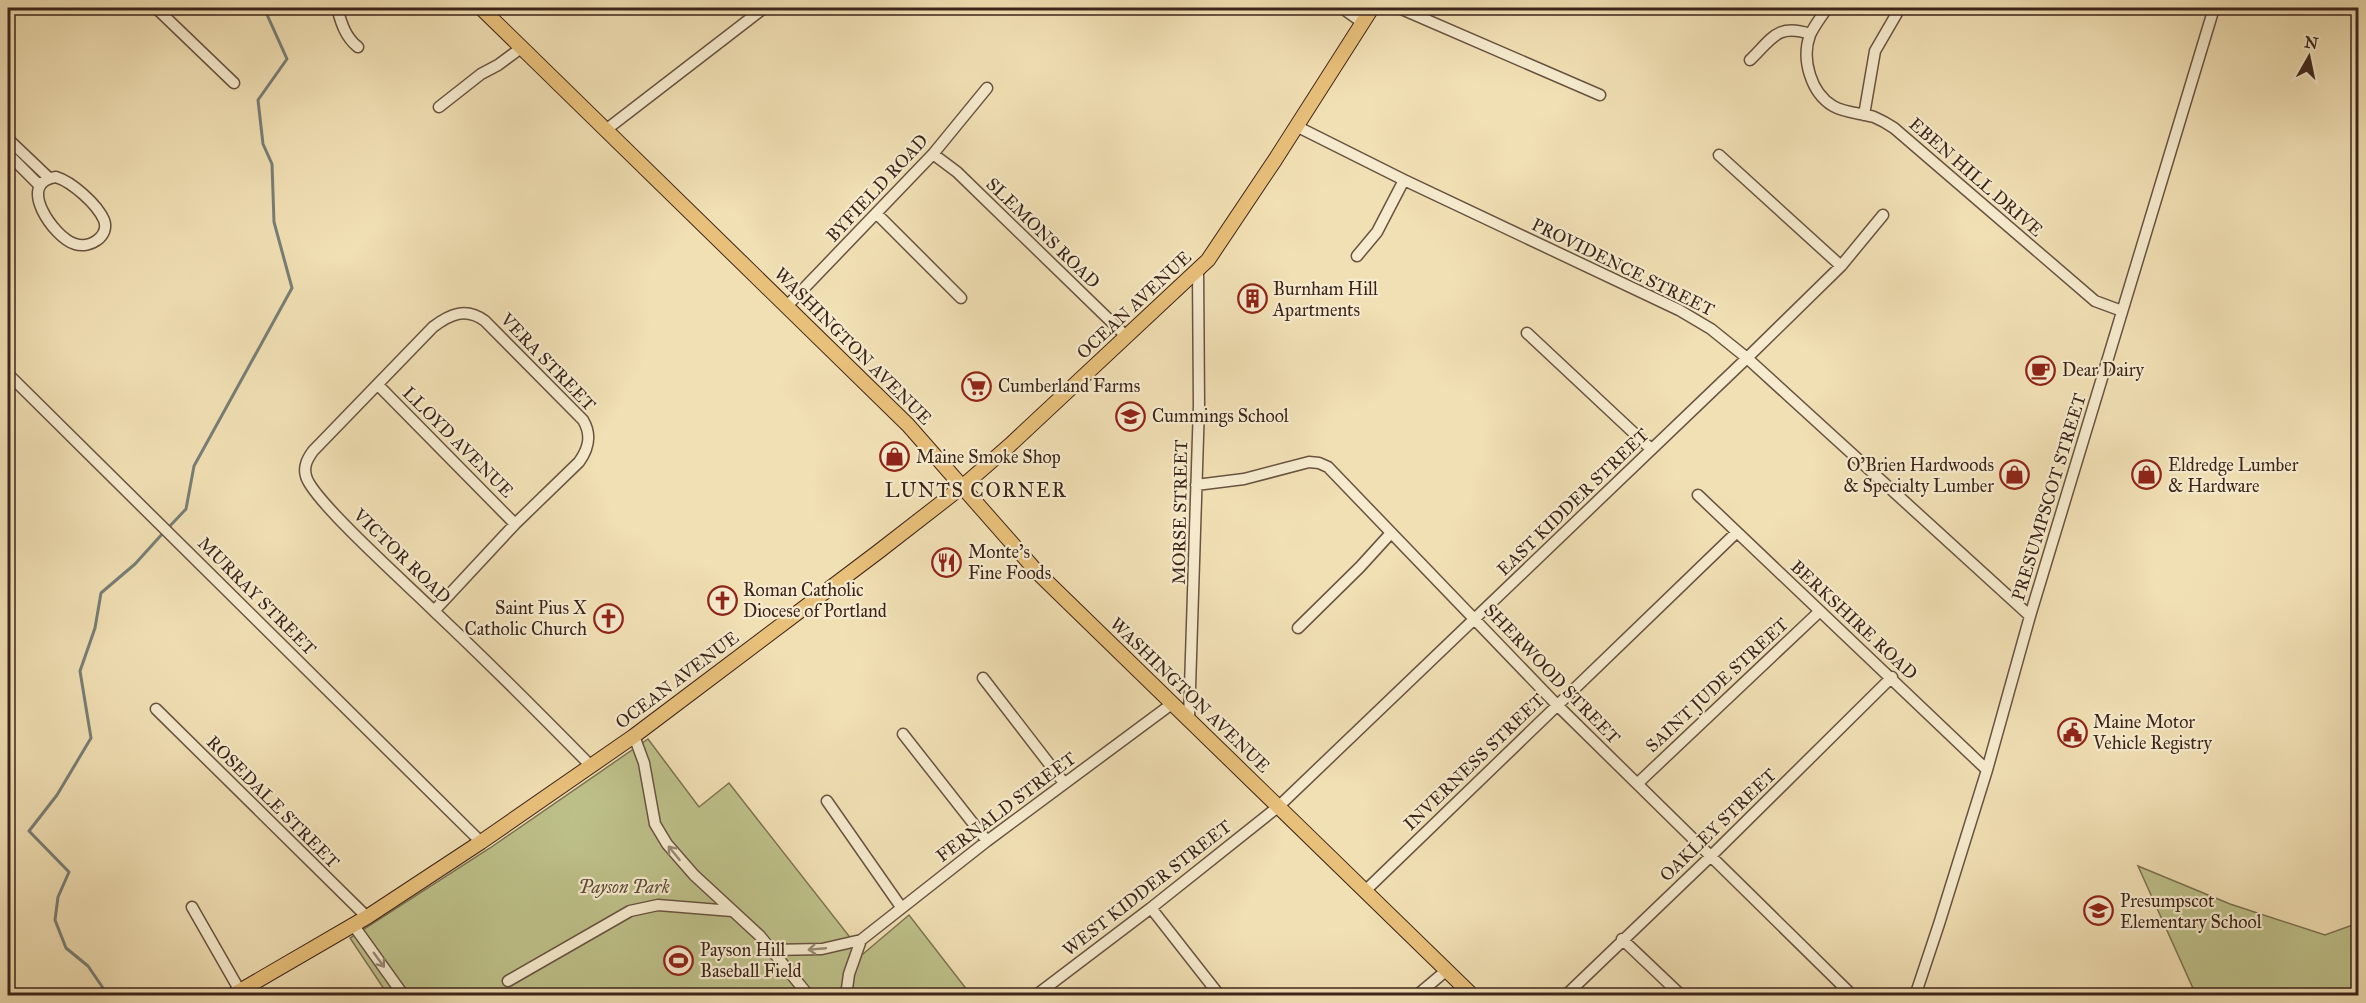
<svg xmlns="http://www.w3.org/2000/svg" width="2366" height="1003" viewBox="0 0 2366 1003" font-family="'IM FELL Great Primer',serif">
<rect width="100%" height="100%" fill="#f1e0b4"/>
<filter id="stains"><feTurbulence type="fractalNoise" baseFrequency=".00333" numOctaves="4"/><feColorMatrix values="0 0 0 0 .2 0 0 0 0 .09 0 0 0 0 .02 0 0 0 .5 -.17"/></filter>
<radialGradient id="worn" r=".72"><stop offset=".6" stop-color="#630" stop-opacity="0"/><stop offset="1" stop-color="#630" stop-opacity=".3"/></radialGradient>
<!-- green -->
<path fill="#bec18a" stroke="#7d7252" stroke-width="1.5" d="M 648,739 L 699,807 L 729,783 L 863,954 L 909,915 L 971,995 L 388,995 L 350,938 L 490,848 Z
M 2138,866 L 2230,904 L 2325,935 L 2358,923 L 2358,995 L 2196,995 Z"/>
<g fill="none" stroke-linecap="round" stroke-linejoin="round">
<!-- stream -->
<path stroke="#777f78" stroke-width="3" d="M 169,527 L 186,509 L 194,466 L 292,288 L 274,222 L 272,164 L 263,144 L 258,100 L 287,59 L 264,8
M 101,996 L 103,988 L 88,966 L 66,948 L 55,920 L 58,897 L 69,872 L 29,831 L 57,795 L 91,738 L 80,671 L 95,628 L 101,593 L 135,564 L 164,532"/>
<defs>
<path id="minor" d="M 156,8 L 234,83
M 337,8 C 341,22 345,37 358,47
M 1342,8 L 1363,23
M 1399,8 L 1600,95
M 1827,8 C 1822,16 1814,26 1810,35 C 1801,59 1811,93 1833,106 C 1845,113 1860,113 1874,117 C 1881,120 1888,124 1894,128 L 2095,301 L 2122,311
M 1750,60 C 1772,39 1777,23 1810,34
M 439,107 L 481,74 L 498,65 L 521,48
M 1864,115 L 1875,51 L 1900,8
M 1296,126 L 1404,180 L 1679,310 L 1711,329 L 1747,358 L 2030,616
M 607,129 L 764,8
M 8,139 L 49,178
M 8,154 L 40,186
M 933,154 L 957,172 L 1127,337
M 1719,155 L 1841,266
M 56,177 C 72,182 97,204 104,220 C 110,236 90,249 75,244 C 54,238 15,182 56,177 Z
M 877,214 L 961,298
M 1357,256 L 1377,232 L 1404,180
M 787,306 L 933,154 L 987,88
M 1527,333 L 1651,449
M 8,374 L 481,842
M 378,385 L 515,524
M 1196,485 L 1244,479 L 1309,462 L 1319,463 L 1328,467 L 1557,705 L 1853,996
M 1698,495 L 1987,770
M 434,611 L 515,524 L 579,462 C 589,448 592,435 583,420 L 485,321 C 466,307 450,314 433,327 L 313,451 C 308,458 303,466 306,476 C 311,499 411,588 434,611 C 487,661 539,713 591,766
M 1298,628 L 1360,567 L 1391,533
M 983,678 L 1064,783
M 156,709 L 367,917
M 1189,719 L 1199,405 L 1198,270
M 903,734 L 987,841
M 634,736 L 644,763 L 655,824 L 667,844 L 694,875 L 760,936 L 809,996
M 1638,783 L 1820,611
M 827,801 L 901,907
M 1365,891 L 1737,532
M 192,907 L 240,991
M 1151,908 L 1220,996
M 354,926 L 404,996
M 1622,939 L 1682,996
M 772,950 L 822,949 L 861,940 L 987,841 L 1173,703
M 508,981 L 630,911 L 658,905 L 732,911
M 846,996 L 849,974 L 861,940
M 1035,996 L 1151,908 L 1279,806 L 1747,358 L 1841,266 L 1883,215
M 1416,996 L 1447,970
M 1565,996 L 1711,856 L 1892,677
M 1915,996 L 1939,924 L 1987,770 L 2030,616 L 2214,8"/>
<path id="major" d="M 481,8 L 908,425 L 1038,573 L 1473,996
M 231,996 L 367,917 L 481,842 L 634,736 L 878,552 L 963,486 L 1010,445 L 1208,260 L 1275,160 L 1372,8"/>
</defs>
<!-- minor casing -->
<use href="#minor" stroke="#695341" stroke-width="13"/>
<!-- major casing -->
<use href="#major" stroke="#3c241b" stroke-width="16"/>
<!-- minor -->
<use href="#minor" stroke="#f6ebce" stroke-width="10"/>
<!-- major -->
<use href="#major" stroke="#e8c07a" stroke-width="14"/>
</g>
<!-- one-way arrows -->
<defs><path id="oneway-shaft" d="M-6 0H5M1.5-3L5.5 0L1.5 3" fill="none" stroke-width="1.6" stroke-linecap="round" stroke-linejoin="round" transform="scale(1.5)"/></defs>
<g stroke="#998874">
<use href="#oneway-shaft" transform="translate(674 853) rotate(-129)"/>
<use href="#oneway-shaft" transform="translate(817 949) rotate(175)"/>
<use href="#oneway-shaft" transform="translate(379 960) rotate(54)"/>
</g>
<!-- icons -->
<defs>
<symbol id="building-ring" viewBox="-11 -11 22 22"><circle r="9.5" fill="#f6ebce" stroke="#8f2418" stroke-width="1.5"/><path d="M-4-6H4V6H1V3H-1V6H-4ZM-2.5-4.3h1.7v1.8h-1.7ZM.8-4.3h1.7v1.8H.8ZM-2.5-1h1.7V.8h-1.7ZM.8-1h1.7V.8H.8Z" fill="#8f2418"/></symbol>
<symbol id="cafe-ring" viewBox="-11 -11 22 22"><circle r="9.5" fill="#f6ebce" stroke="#8f2418" stroke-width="1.5"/><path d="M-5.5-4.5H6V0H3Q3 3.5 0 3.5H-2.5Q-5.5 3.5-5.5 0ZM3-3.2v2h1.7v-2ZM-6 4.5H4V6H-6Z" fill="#8f2418"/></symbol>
<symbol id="supermarket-ring" viewBox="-11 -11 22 22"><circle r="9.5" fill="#f6ebce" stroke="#8f2418" stroke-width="1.5"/><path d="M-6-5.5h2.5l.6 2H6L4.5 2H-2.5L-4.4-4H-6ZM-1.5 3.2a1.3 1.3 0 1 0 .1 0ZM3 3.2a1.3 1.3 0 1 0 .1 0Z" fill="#8f2418"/></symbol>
<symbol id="school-ring" viewBox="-11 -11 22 22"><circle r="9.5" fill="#f6ebce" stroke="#8f2418" stroke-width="1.5"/><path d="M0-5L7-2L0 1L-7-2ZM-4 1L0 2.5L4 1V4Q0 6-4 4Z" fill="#8f2418"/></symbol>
<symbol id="shop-ring" viewBox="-11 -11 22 22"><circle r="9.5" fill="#f6ebce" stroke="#8f2418" stroke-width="1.5"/><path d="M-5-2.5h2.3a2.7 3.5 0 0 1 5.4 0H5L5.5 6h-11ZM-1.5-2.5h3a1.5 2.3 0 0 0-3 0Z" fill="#8f2418"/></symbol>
<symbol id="restaurant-ring" viewBox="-11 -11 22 22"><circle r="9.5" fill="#f6ebce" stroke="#8f2418" stroke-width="1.5"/><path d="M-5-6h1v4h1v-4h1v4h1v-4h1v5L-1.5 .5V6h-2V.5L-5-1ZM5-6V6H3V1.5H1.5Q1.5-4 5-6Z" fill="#8f2418"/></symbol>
<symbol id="church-ring" viewBox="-11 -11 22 22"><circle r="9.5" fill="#f6ebce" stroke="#8f2418" stroke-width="1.5"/><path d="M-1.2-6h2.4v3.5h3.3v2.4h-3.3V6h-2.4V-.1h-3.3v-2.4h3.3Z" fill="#8f2418"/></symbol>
<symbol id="civic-ring" viewBox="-11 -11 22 22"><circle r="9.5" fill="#f6ebce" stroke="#8f2418" stroke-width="1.5"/><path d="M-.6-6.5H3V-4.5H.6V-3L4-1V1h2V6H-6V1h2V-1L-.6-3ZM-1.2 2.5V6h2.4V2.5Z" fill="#8f2418"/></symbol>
<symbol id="stadium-ring" viewBox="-11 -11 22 22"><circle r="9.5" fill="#f6ebce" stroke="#8f2418" stroke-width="1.5"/><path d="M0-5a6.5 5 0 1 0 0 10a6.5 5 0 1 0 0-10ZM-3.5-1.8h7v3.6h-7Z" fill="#8f2418"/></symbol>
</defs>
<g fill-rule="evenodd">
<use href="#building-ring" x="1236" y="282" width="33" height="33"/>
<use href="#cafe-ring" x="2024" y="354" width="33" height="33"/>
<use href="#supermarket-ring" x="960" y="370" width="33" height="33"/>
<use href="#school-ring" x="1114" y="400" width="33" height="33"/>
<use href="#shop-ring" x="878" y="440" width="33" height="33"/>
<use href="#shop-ring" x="1998" y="458" width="33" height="33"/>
<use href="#shop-ring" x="2130" y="458" width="33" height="33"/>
<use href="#restaurant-ring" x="930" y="546" width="33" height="33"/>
<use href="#church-ring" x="706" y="584" width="33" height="33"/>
<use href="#church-ring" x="592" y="602" width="33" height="33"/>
<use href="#civic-ring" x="2056" y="716" width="33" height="33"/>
<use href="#school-ring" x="2082" y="894" width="33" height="33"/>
<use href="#stadium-ring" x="662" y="944" width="33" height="33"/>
</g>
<g text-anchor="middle" stroke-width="4.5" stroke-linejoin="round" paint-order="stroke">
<!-- street labels -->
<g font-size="18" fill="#3c241b" stroke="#f6ebce">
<text transform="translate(1976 177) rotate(41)" y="6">EBEN HILL DRIVE</text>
<text transform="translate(877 188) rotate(-47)" y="6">BYFIELD ROAD</text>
<text transform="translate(1043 233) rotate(44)" y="6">SLEMONS ROAD</text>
<text transform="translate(1623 267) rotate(26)" y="6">PROVIDENCE STREET</text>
<text transform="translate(1134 305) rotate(-43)" y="6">OCEAN AVENUE</text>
<text transform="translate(853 346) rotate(45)" y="6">WASHINGTON AVENUE</text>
<text transform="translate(548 362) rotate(46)" y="6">VERA STREET</text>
<text transform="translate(458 442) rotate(45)" y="6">LLOYD AVENUE</text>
<text transform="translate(2049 497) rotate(-73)" y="6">PRESUMPSCOT STREET</text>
<text transform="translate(1573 502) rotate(-44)" y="6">EAST KIDDER STREET</text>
<text transform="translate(1180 512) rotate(-89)" y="6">MORSE STREET</text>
<text transform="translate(402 556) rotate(44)" y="6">VICTOR ROAD</text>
<text transform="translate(257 596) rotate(45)" y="6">MURRAY STREET</text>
<text transform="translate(1854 620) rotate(43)" y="6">BERKSHIRE ROAD</text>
<text transform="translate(1552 674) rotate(46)" y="6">SHERWOOD STREET</text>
<text transform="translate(677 680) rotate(-37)" y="6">OCEAN AVENUE</text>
<text transform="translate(1717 685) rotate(-43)" y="6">SAINT JUDE STREET</text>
<text transform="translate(1190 695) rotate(44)" y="6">WASHINGTON AVENUE</text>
<text transform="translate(1474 762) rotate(-44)" y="6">INVERNESS STREET</text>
<text transform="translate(273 802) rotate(45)" y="6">ROSEDALE STREET</text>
<text transform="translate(1006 807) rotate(-37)" y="6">FERNALD STREET</text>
<text transform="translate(1718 825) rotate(-44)" y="6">OAKLEY STREET</text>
<text transform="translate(1147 888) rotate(-38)" y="6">WEST KIDDER STREET</text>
</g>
<!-- poi labels -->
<g font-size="18" fill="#3c241b" stroke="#f6ebce" text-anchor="start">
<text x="1273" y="295">Burnham Hill<tspan x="1273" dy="21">Apartments</tspan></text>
<text x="2062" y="376">Dear Dairy</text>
<text x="998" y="392">Cumberland Farms</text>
<text x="1152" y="422">Cummings School</text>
<text x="916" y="463">Maine Smoke Shop</text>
<text x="1994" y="471" text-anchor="end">O'Brien Hardwoods<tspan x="1994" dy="21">&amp; Specialty Lumber</tspan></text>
<text x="2168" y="471">Eldredge Lumber<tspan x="2168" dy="21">&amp; Hardware</tspan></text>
<text x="968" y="558">Monte's<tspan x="968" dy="21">Fine Foods</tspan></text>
<text x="743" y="596">Roman Catholic<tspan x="743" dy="21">Diocese of Portland</tspan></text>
<text x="587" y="614" text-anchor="end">Saint Pius X<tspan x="587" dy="21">Catholic Church</tspan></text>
<text x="2093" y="728">Maine Motor<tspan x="2093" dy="21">Vehicle Registry</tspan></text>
<text x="2120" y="907">Presumpscot<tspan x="2120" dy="21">Elementary School</tspan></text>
<text x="700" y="956">Payson Hill<tspan x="700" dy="21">Baseball Field</tspan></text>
</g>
<!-- park labels -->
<g font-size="18" font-style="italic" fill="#5c4b37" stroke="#f6ebce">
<text x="624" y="893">Payson Park</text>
</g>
<!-- neighbourhood labels -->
<g font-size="20" letter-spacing="1.5" fill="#3c241b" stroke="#f6ebce">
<text x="976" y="497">LUNTS CORNER</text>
</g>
</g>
<!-- margin -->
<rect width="2366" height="1003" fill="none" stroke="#f1e0b4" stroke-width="30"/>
<rect x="9" y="9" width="2348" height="985" fill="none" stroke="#3c241b" stroke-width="3"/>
<rect x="15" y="15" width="2336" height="973" fill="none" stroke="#3c241b" stroke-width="1.5"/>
<!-- north arrow -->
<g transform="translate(2309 57) rotate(9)" stroke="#f6ebce" stroke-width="4.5" paint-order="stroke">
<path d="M0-4.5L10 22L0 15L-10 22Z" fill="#3c241b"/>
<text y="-9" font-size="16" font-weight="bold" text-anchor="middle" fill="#3c241b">N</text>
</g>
<rect width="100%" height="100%" filter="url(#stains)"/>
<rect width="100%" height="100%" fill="url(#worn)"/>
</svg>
